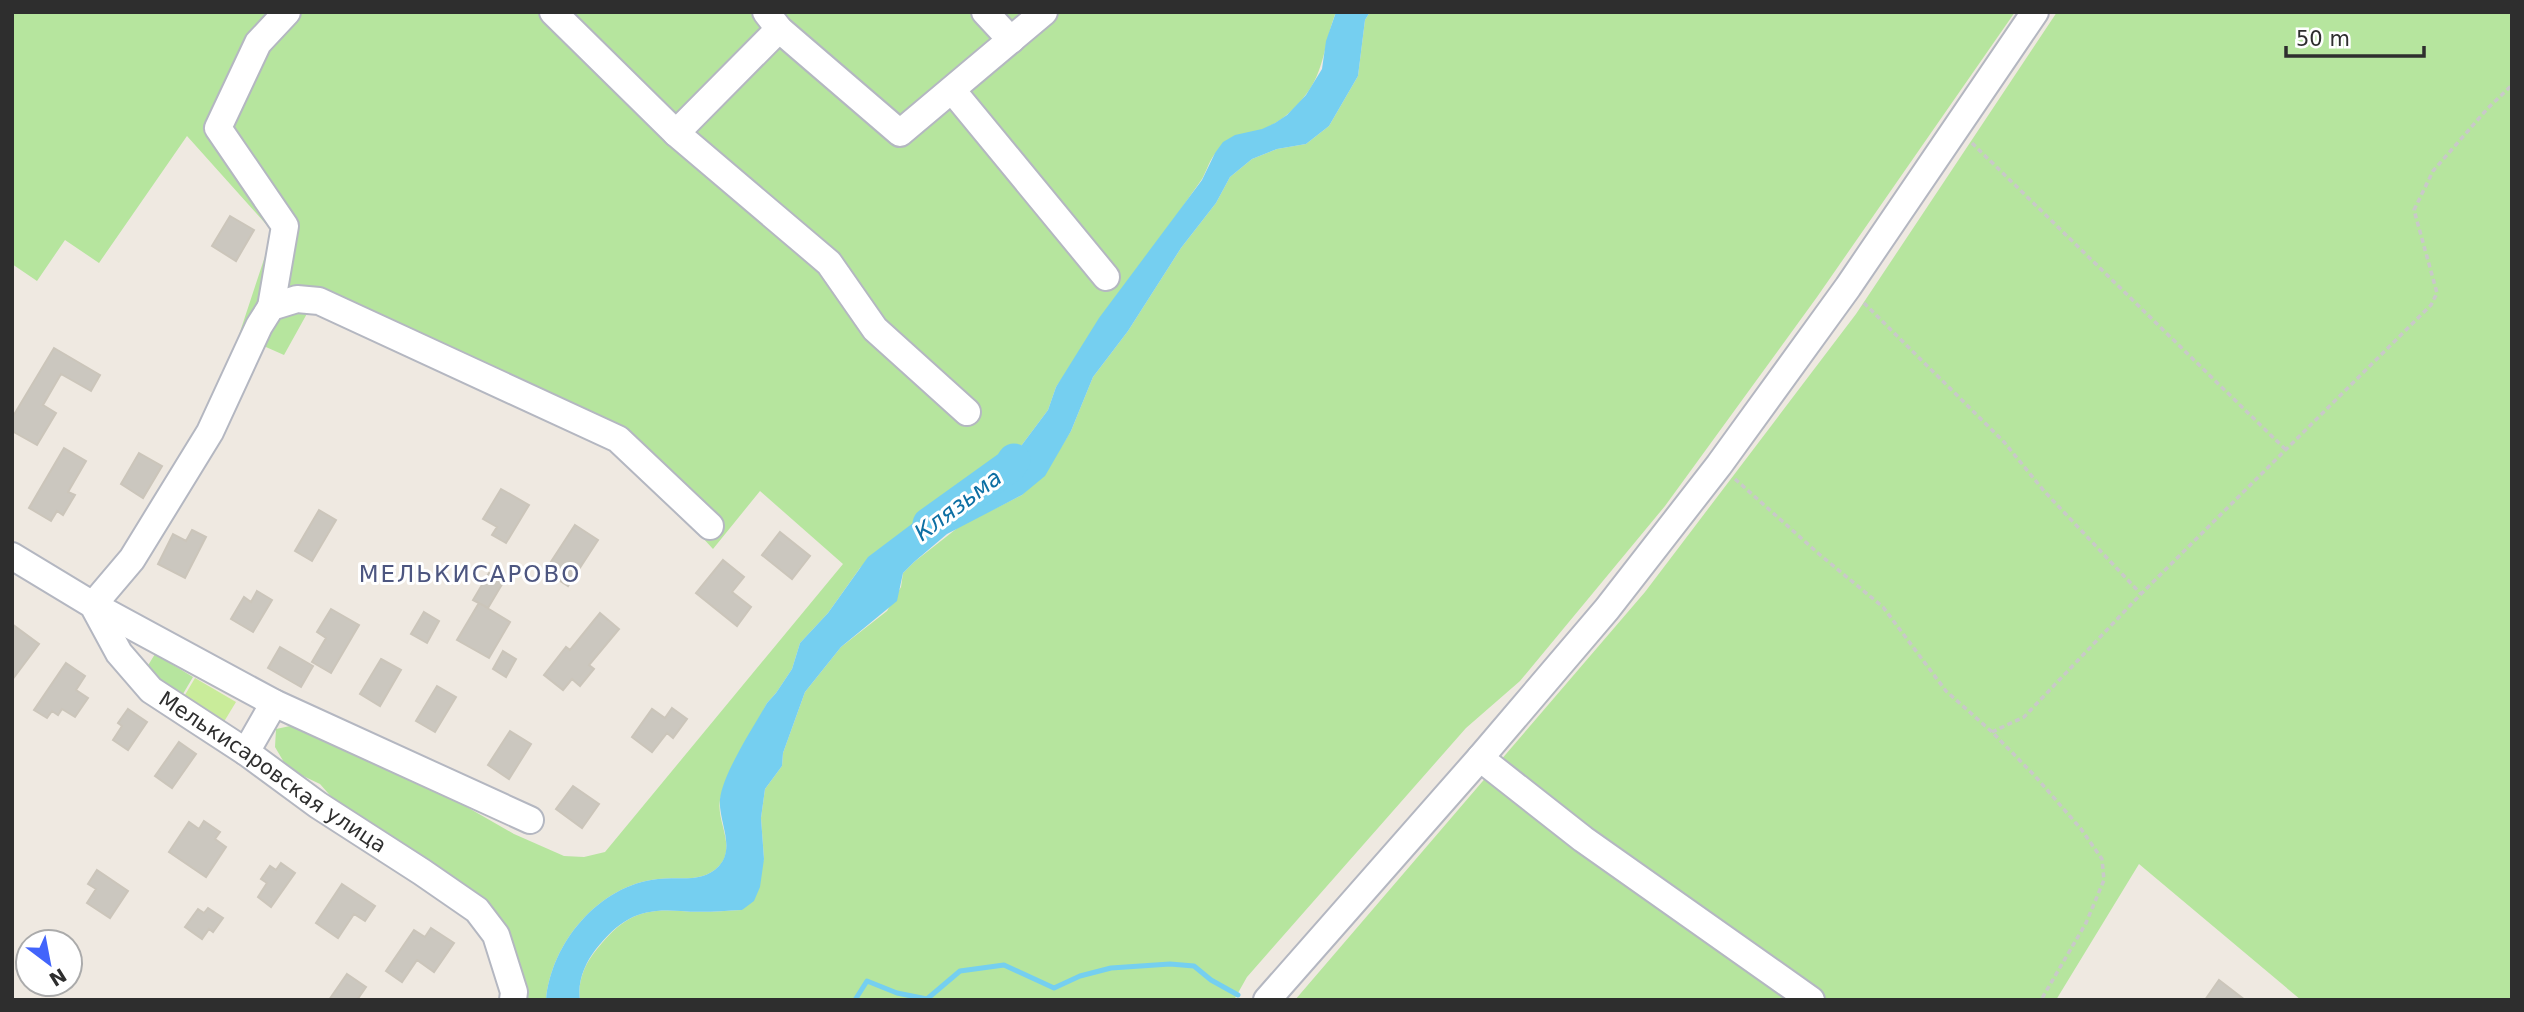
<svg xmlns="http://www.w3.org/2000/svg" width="2524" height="1012" viewBox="0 0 2524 1012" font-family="'DejaVu Sans',sans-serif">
<rect width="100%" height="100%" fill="#efe9e1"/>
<!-- green -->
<path fill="#b6e59e" d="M 12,12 L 1336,12 C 1324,42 1325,72 1304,97 C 1293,111 1278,124 1261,130 C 1249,134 1221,144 1214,155 C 1209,162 1206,172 1202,179 L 1056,387 L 1048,410 L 1015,454 L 976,492 L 963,499 L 937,507 L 860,568 L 828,613 L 800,643 L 792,669 L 776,693 L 767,703 C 756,725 745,748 734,770 C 730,779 722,790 720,800 C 716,822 737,847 719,866 C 702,884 679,876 658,879 C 599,885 551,943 546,1000 L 523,1000 L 500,923 L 335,801 L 320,784 L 301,775 L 285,764 L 275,747 L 276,729 L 295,725 L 418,779 L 514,834 L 564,856 L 584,857 L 605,852 L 843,564 L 760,491 L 713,549 L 654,485 L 590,431 L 309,310 L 284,355 L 239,335 L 273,232 L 187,136 L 99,263 L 65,240 L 37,281 L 12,264 Z
M 1370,12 L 2015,12 L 1817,297 L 1665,506 L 1520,681 L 1466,728 L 1247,977 L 1234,1000 L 580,1000 C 577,982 585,963 597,949 C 623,917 640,908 681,911 C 701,913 722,911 742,910 L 764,859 L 761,818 L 765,789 L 782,766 L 783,753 L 805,692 L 841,647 L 887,611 L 901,587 L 903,573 L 914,562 L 960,526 L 1022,495 L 1058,452 L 1071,431 L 1093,377 L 1128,331 L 1181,248 L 1216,203 L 1230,177 L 1252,159 L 1277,149 L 1306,144 L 1329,126 L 1358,76 L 1365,20 Z
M 2057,12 L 2512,12 L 2512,1000 L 2301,1000 L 2139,864 L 2056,1000 L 1295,1000 L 1645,592 L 1856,314 Z
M 155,654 L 193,677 L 180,699 L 144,672 Z"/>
<!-- pitch -->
<path fill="#c9ec9a" d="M 195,678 L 236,702 L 222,725 L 182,700 Z"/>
<!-- water -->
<path fill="#75cff0" d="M 1336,12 L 1370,12 L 1365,20 L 1358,76 L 1329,126 L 1306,144 L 1277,149 L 1252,159 L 1230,177 L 1216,203 L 1181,248 L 1128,331 L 1093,377 L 1071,431 L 1045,476 L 1022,495 L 947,534 L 914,562 L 903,573 L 897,601 L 841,647 L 805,692 L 783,753 L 782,766 L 765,789 L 761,818 L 764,859 L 760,887 L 754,901 L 742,910 C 722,911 701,913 681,911 C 641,908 622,917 596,949 C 585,963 577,982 580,1000 L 546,1000 C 551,943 599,885 658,879 C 679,876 702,884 719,866 C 736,847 718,821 720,799 C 723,773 753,728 767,703 L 776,693 L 792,669 L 800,643 L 828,613 L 868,557 L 925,514 L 937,507 L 963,499 L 976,492 L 1015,454 L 1048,410 L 1056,387 L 1099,318 L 1202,180 L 1215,153 L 1223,142 L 1235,135 L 1262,129 L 1275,123 L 1287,115 L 1306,95 L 1322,69 L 1326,41 Z"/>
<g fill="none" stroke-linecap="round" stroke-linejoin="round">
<!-- stream -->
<path stroke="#75cff0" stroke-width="5" d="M 855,1000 L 867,981 L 897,993 L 927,999 L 960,971 L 1004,965 L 1054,988 L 1080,976 L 1111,968 L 1170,964 L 1194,966 L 1211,980 L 1238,995"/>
<!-- river -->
<path stroke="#75cff0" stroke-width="33" d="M 929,524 L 1010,466 L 1014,460"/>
</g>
<!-- building -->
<path fill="#cbc7bf" stroke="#cbc5ba" stroke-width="2" d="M 230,216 L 254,230 L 236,261 L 212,246 Z
M 54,348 L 100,375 L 91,391 L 61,374 L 43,405 L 56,413 L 37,445 L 12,431 L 12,418 Z
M 64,448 L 86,461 L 68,492 L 75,495 L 63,515 L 57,511 L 51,521 L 29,508 Z
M 139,453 L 162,466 L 143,498 L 121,484 Z
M 501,489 L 529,505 L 506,543 L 492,535 L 497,527 L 483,519 Z
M 319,510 L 336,520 L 312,561 L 295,551 Z
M 575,525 L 598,540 L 568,586 L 545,571 Z
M 192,530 L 206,537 L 185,578 L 158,564 L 173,534 L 186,541 Z
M 780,532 L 810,556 L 792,579 L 762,555 Z
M 723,560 L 744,577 L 732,592 L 751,607 L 737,626 L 696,593 Z
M 489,573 L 504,581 L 488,608 L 473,600 Z
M 257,591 L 272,600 L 253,632 L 231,619 L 244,597 L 251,602 Z
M 479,603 L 510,622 L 489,658 L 457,640 Z
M 331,609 L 359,625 L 331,673 L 312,662 L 326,638 L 317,632 Z
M 424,612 L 439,621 L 427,643 L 411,634 Z
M 600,613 L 619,629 L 589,665 L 594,669 L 580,686 L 572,679 L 563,690 L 544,675 L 566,647 L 570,650 Z
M 12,624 L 39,644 L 12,680 Z
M 280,647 L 313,666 L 301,687 L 268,668 Z
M 503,651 L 516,659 L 506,677 L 493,669 Z
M 381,659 L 401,670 L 380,706 L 360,694 Z
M 66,663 L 85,676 L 76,690 L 88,698 L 75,717 L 62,709 L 58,715 L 52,711 L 47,718 L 34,710 Z
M 437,686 L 456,697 L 435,732 L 416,721 Z
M 672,708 L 687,719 L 673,738 L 667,733 L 652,752 L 632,737 L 652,709 L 665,718 Z
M 128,709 L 147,722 L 128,750 L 113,740 L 122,726 L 118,723 Z
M 510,731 L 531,744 L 509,779 L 488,765 Z
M 179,742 L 196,754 L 172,788 L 155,776 Z
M 573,786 L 599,804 L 582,828 L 556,809 Z
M 204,821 L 220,832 L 215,839 L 226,847 L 206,877 L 169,852 L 189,822 L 199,829 Z
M 281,863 L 295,873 L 271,907 L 258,897 L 267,883 L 261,879 L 270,866 L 276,870 Z
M 97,870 L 128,891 L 110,918 L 87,903 L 96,889 L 88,884 Z
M 342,884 L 375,906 L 365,921 L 354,914 L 338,938 L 316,923 Z
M 208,908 L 223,918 L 213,932 L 209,929 L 202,939 L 185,927 L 198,909 L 204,913 Z
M 431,928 L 454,943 L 434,972 L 417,960 L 402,982 L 386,971 L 414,930 L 425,937 Z
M 347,974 L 366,987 L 357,1000 L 329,1000 Z
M 2219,980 L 2245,1000 L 2205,1000 Z"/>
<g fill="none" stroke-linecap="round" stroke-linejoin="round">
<defs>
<g id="minor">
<path d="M 553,12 L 676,133 L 779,29"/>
<path d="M 766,12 L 779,29 L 900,133 L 1044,12"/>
<path d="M 985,12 L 1011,40"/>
<path d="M 952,90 L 1106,277"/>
<path d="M 676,133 L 829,263 L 875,329 L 967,412"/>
<path d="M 271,307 L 285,226 L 218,128 L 258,43 L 287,12"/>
<path id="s1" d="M 12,556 L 93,605 L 119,653 L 151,690 L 246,752 L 318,805 L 422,872 L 477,910 L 496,935 L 514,992 L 513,1000"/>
<path d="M 246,752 L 274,703"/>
<path d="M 1480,758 L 1583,839 L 1811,1000"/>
<path d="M 530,820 L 274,703 L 93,605 L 132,559 L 210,432 L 259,326 L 271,307 L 297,299 L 319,301 L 618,439 L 710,526"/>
<path d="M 1267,1000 L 1480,758 L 1607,609 L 1719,465 L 1848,287 L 2035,12"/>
</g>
</defs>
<!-- minor casing -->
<use href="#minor" stroke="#b4b7c1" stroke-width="30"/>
<!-- path -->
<path stroke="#c9c9c9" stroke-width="3.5" stroke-dasharray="5 3.5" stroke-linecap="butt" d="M 1972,143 L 2286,450
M 1864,303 L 2004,442 L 2044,491 L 2141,594
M 1735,479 L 1819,554 L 1883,607 L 1946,691 L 1992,732 L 2035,776 L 2081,829 L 2102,859 L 2104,880 L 2086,923 L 2041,1000
M 1992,732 L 2024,717 L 2141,594 L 2431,305 L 2437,293 L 2414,210 L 2433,171 L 2488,108 L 2512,85"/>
<!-- minor -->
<use href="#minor" stroke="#fff" stroke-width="26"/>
</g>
<g text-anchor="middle" stroke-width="6" stroke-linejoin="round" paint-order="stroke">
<!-- street labels -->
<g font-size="21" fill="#2e2e2e" stroke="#fff">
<text dy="7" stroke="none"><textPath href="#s1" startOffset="345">Мелькисаровская улица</textPath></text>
</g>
<!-- water labels -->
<g font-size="23" font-style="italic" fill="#0d6fa3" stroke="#fff">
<text transform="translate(958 505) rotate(-37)" y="8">Клязьма</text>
</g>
<!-- neighbourhood labels -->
<g font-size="23" letter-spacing="2" fill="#4d5680" stroke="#fff">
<text x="470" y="582">МЕЛЬКИСАРОВО</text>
</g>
</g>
<!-- border -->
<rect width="2524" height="1012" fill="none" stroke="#2e2e2e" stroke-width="28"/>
<!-- north arrow -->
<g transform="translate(49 963) rotate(148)"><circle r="33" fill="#ffffff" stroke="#ababab" stroke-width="2"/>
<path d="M0-5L12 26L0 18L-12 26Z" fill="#4264fb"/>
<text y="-10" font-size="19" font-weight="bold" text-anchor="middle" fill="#2e2e2e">N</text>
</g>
<!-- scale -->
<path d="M2286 46v10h138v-10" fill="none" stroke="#2e2e2e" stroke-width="3.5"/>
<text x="2296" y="46" font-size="21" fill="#2e2e2e" stroke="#ffffff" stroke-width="5" paint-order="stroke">50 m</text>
</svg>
